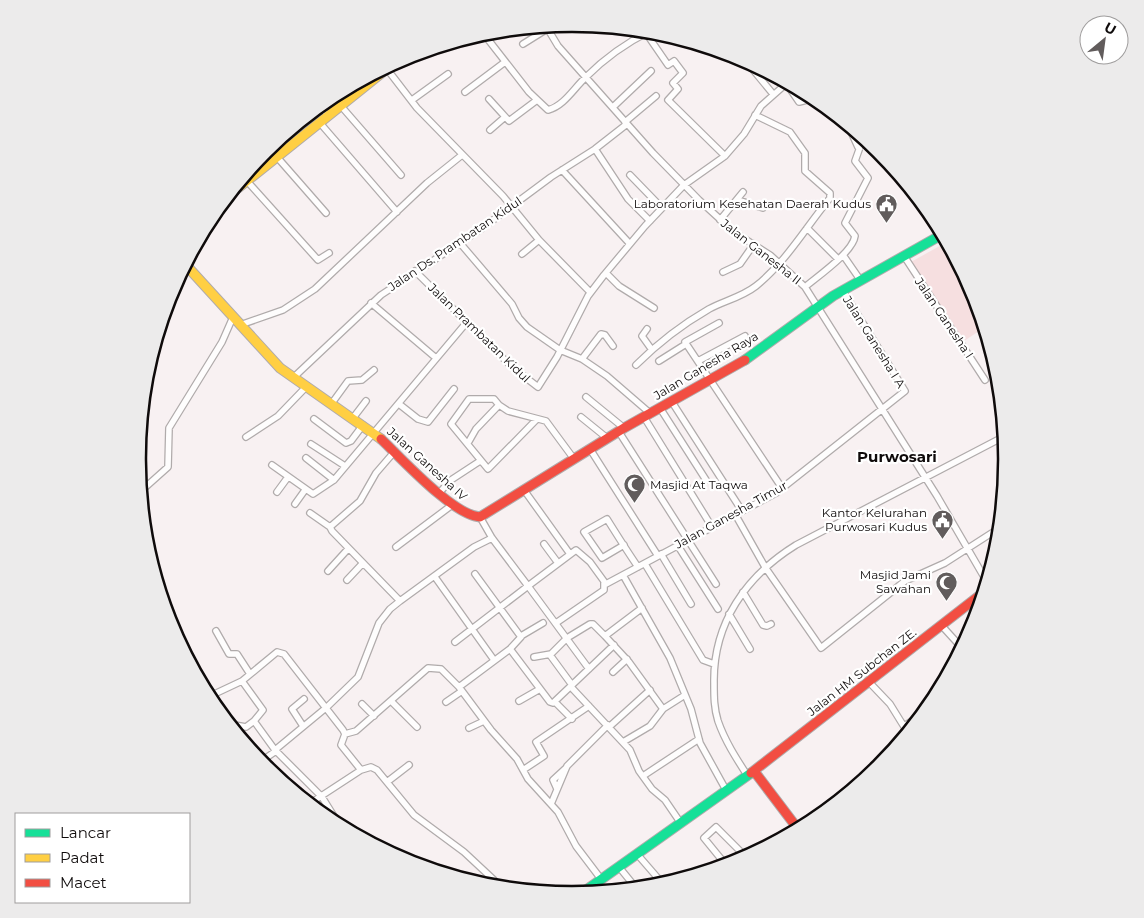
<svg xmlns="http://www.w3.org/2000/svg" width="1144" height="918" viewBox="0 0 1144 918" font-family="Montserrat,sans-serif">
<rect width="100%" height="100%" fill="#f8f1f2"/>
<!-- green -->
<path fill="#f6dfe0" d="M 947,242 L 974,293 L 985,327 L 964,341 L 961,340 L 909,263 Z"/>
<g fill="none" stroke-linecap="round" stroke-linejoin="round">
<defs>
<path id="street" d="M 546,26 L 558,46 L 653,153 L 699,200 L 734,232 L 770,255 L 805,287 L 937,496 L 987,582
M 483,33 L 529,92 L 548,110 C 564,106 574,88 586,77 C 605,58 626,43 650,31
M 646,33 L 668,65 L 674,61 L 683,73 L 673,83 L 678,89 L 668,100 L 725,156
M 523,44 L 547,29
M 745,60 L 773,94
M 387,69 L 417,108 L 503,196 L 539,240 L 590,292
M 786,83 L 799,102 L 815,98
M 341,91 L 349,99
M 465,92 L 505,62
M 489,99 L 509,121 L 537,100
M 412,100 L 448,74
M 320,105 L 328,116
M 341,106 L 401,175
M 613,107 L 651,71
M 625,122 L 656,96
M 320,123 L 397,212
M 848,125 L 858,147 L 869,142
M 490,130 L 505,117
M 595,149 L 628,199 L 650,221
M 277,157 L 326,213
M 562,170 L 630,244
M 630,175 L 662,208
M 247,181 L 318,260 L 329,253
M 738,200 L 763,208
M 720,220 L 743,192
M 807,228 L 838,259
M 460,243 L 512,304 L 519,318 L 527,327 L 560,350 L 582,359 L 607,376 L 651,414
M 522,254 L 539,240
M 843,255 L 861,281
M 904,256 L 985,380
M 415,271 L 512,367 L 538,387 L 557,357 L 588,296 L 604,275 L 645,226 L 684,185 L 725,156 L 744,134 L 761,106 L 787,83
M 723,272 L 740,264 L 754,244
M 606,273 L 619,286 L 654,308
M 805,287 C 818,276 853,252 855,236 L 845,223 L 868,178 L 855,161 L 860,147
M 371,303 L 436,358
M 719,323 L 685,342 L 782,488
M 240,325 L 283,310 L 315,289 L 427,183 L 462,155
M 647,329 L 642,336 L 652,350
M 582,359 L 601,334 L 605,335 L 613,346
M 659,361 L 686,344
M 698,361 L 745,336
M 636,365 C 657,344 683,324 709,309 C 724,301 742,297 756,286 C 786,262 806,227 830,198 L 830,193 L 805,171 L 805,153 L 790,132 L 755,115
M 294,377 L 381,295 L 481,229 L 551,177 L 595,149 L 627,124
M 586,397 L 624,428
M 672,402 L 742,511
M 332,403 L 348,381 L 362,380 L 374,370
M 399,404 L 418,419 L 428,422 L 454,389
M 499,405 L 494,399 L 469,399 L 451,424 L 488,469 L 537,419
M 660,408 L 706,480
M 581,417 L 607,438
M 644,417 L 712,527
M 353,418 L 366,401
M 314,419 L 346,443 L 351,441 L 363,425
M 619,432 L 716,584
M 246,437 L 278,416 L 307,386
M 468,443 L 476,429 L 499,405 L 508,411 L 546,421 L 574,459
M 311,444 L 345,466
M 590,449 L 658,556
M 395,451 L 376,473 L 360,501 L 330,527 L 332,531 L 400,601 L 474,547 L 492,538
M 306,458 L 334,480
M 272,465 L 313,494 L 334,480 L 467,322
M 524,490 L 570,554
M 140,492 L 168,467 L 169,428 L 222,342 L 233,317
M 277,492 L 288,477
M 440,492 L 451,480 L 480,461
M 295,504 L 305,490
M 310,513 L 330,527
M 735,514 L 765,567 L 821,648 L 905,581 L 945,563 L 1001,527
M 480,517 L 492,538 L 528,586 L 576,550 L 590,562 L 606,584 L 776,493 L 905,391 L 843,291
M 544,544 L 558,563
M 624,545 L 602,558 L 584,532 L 607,519 C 617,535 627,551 638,567
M 678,546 L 718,609
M 396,547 L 452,505
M 661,554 L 691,604
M 645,564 L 703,660 L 714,664
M 328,571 L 348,549
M 475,574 L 521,637 L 510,649 L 459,687 L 491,730 L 517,759 L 528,779 L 558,812 L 576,846 L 601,879
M 623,575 L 670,658 L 691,709 L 700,743 L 726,790
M 435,577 L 494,660
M 347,580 L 363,563
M 743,592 L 763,625 L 767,626 L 771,624
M 642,608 L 605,636 L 629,662 L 663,709
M 729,614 L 750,649
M 556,623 L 604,590 L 604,583
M 942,626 L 962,648
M 216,631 L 229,654 L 237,654 L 250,674
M 521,636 L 543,623
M 455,642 L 528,586 L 589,669
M 959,645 L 967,639
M 182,649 L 184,647
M 510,649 L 550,702 L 553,703 L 614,645
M 534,657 L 551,654
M 613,672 L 627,659
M 242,681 L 263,710 L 254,721 L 275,750 L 322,797 L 340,826
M 869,682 L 890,704 L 908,733
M 572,685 L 550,655 L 567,638 L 590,624 L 593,624 L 605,636
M 571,687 L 630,750 L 639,771 L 652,789 L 665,800 L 680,822
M 208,697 L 242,681 L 277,652 L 284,654 L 343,730 L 345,734 L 341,745 L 361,770 L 309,804
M 391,701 L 417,727
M 519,701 L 540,689
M 446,702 L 462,691
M 555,702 L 572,719
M 362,704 L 374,716
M 229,724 L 246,727 L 254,721
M 303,726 L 292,709 L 304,699
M 904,726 L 924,713
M 609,727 L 650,690
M 469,728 L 484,721
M 345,734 L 356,731 L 428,668 L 441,669 L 459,687
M 623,742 L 650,726 L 663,709 L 685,695
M 275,750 L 327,707 L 358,677 L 379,623 L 390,609 L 400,601
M 260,762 L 276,751
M 361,770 L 371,767 L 377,770 L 414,815 L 464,852 L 494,880 L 493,886
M 523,770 L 544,756 L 536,742 L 589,706
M 747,775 C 736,758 725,741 718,721 C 714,708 714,697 714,683 C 713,623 746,576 796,545 L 1005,436
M 643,776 L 699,739
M 387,782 L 409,765
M 557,789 L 553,780 L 566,768
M 551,804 L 567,766 L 608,725
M 637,854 L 663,884
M 726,865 L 704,838 L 716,827 L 746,857
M 619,867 L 632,883 L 632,888"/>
<path id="fast" d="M 745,360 L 833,296 L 943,234
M 582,893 L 751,773"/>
<path id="slow" d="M 228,196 L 394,63
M 185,264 L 280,368 L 381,439"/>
<path id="jam" d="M 381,439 C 402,459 453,515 480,517 L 624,428 L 745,360
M 754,771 L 798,829
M 751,773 L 984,592"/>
</defs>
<!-- street casing -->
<use href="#street" stroke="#b0abab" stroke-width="8"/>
<!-- fast casing -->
<use href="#fast" stroke="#b0abab" stroke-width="11"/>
<!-- slow casing -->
<use href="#slow" stroke="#b0abab" stroke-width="11"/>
<!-- jam casing -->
<use href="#jam" stroke="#b0abab" stroke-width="11"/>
<!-- street -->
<use href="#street" stroke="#fefdfd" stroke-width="5.5"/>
<!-- fast -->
<use href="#fast" stroke="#16e098" stroke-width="9"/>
<!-- slow -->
<use href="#slow" stroke="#ffcf43" stroke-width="9"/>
<!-- jam -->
<use href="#jam" stroke="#f24e42" stroke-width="9"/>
</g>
<!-- icons -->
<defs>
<symbol id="civic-pin" viewBox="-11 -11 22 30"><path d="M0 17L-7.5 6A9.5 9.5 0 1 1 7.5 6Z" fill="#615c5c" stroke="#fff"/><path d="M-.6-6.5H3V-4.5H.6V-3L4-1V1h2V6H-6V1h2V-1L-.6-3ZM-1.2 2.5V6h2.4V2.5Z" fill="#fff"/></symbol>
<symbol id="mosque-pin" viewBox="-11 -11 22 30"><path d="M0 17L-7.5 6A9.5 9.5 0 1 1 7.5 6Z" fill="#615c5c" stroke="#fff"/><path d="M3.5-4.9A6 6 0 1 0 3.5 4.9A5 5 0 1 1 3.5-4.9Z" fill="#fff"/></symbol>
</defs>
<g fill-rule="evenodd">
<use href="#civic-pin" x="874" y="192" width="25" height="34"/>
<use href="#mosque-pin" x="622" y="472" width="25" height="34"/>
<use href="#civic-pin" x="930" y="508" width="25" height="34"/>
<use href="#mosque-pin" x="934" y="570" width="25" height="34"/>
</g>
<g text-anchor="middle" stroke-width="4.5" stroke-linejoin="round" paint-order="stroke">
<!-- poi labels -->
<g font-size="12" fill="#0f0b0b" stroke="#fff" text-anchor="end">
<text x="871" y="208">Laboratorium Kesehatan Daerah Kudus</text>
<text x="650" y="489" text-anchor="start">Masjid At Taqwa</text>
<text x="927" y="517">Kantor Kelurahan<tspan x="927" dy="14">Purwosari Kudus</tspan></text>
<text x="931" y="579">Masjid Jami<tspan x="931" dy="14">Sawahan</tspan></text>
</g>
<!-- street labels -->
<g font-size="12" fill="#0f0b0b" stroke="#fff">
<text transform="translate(455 244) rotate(-34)" y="4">Jalan Ds. Prambatan Kidul</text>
<text transform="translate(761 252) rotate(38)" y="4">Jalan Ganesha II</text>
<text transform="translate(944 318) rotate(56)" y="4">Jalan Ganesha I</text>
<text transform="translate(479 333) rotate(44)" y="4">Jalan Prambatan Kidul</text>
<text transform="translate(874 342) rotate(58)" y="4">Jalan Ganesha I A</text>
<text transform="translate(706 366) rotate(-31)" y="4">Jalan Ganesha Raya</text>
<text transform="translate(427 464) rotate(42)" y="4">Jalan Ganesha IV</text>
<text transform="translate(731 515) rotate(-29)" y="4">Jalan Ganesha Timur</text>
<text transform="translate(862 672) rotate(-38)" y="4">Jalan HM Subchan ZE.</text>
</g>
<!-- quarter labels -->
<g font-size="15" font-weight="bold" fill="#0f0b0b" stroke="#fff">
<text x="897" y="462">Purwosari</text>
</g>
</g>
<!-- crop -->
<path d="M0 0H1144V918H0ZM572 32H572A426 426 0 0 1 998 458V460A426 426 0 0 1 572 886H572A426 426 0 0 1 146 460V458A426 426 0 0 1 572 32Z" fill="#ecebeb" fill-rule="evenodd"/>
<path fill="none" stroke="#0f0b0b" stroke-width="2.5" d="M572 32H572A426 426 0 0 1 998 458V460A426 426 0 0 1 572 886H572A426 426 0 0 1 146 460V458A426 426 0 0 1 572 32Z"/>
<!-- legend -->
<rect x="15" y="813" width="175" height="90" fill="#ffffff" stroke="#9f9d9d"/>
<rect x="25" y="829" width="25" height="8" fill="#16e098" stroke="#9f9d9d"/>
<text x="60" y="838" font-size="15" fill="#0f0b0b">Lancar</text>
<rect x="25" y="854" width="25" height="8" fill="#ffcf43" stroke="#9f9d9d"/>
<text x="60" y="863" font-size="15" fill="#0f0b0b">Padat</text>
<rect x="25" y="879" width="25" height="8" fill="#f24e42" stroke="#9f9d9d"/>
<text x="60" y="888" font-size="15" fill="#0f0b0b">Macet</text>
<!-- north arrow -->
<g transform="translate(1104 40) rotate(29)"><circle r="24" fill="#ffffff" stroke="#9f9d9d"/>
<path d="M0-4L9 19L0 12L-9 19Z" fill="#615c5c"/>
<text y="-8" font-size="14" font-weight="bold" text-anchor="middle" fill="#0f0b0b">U</text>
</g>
</svg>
